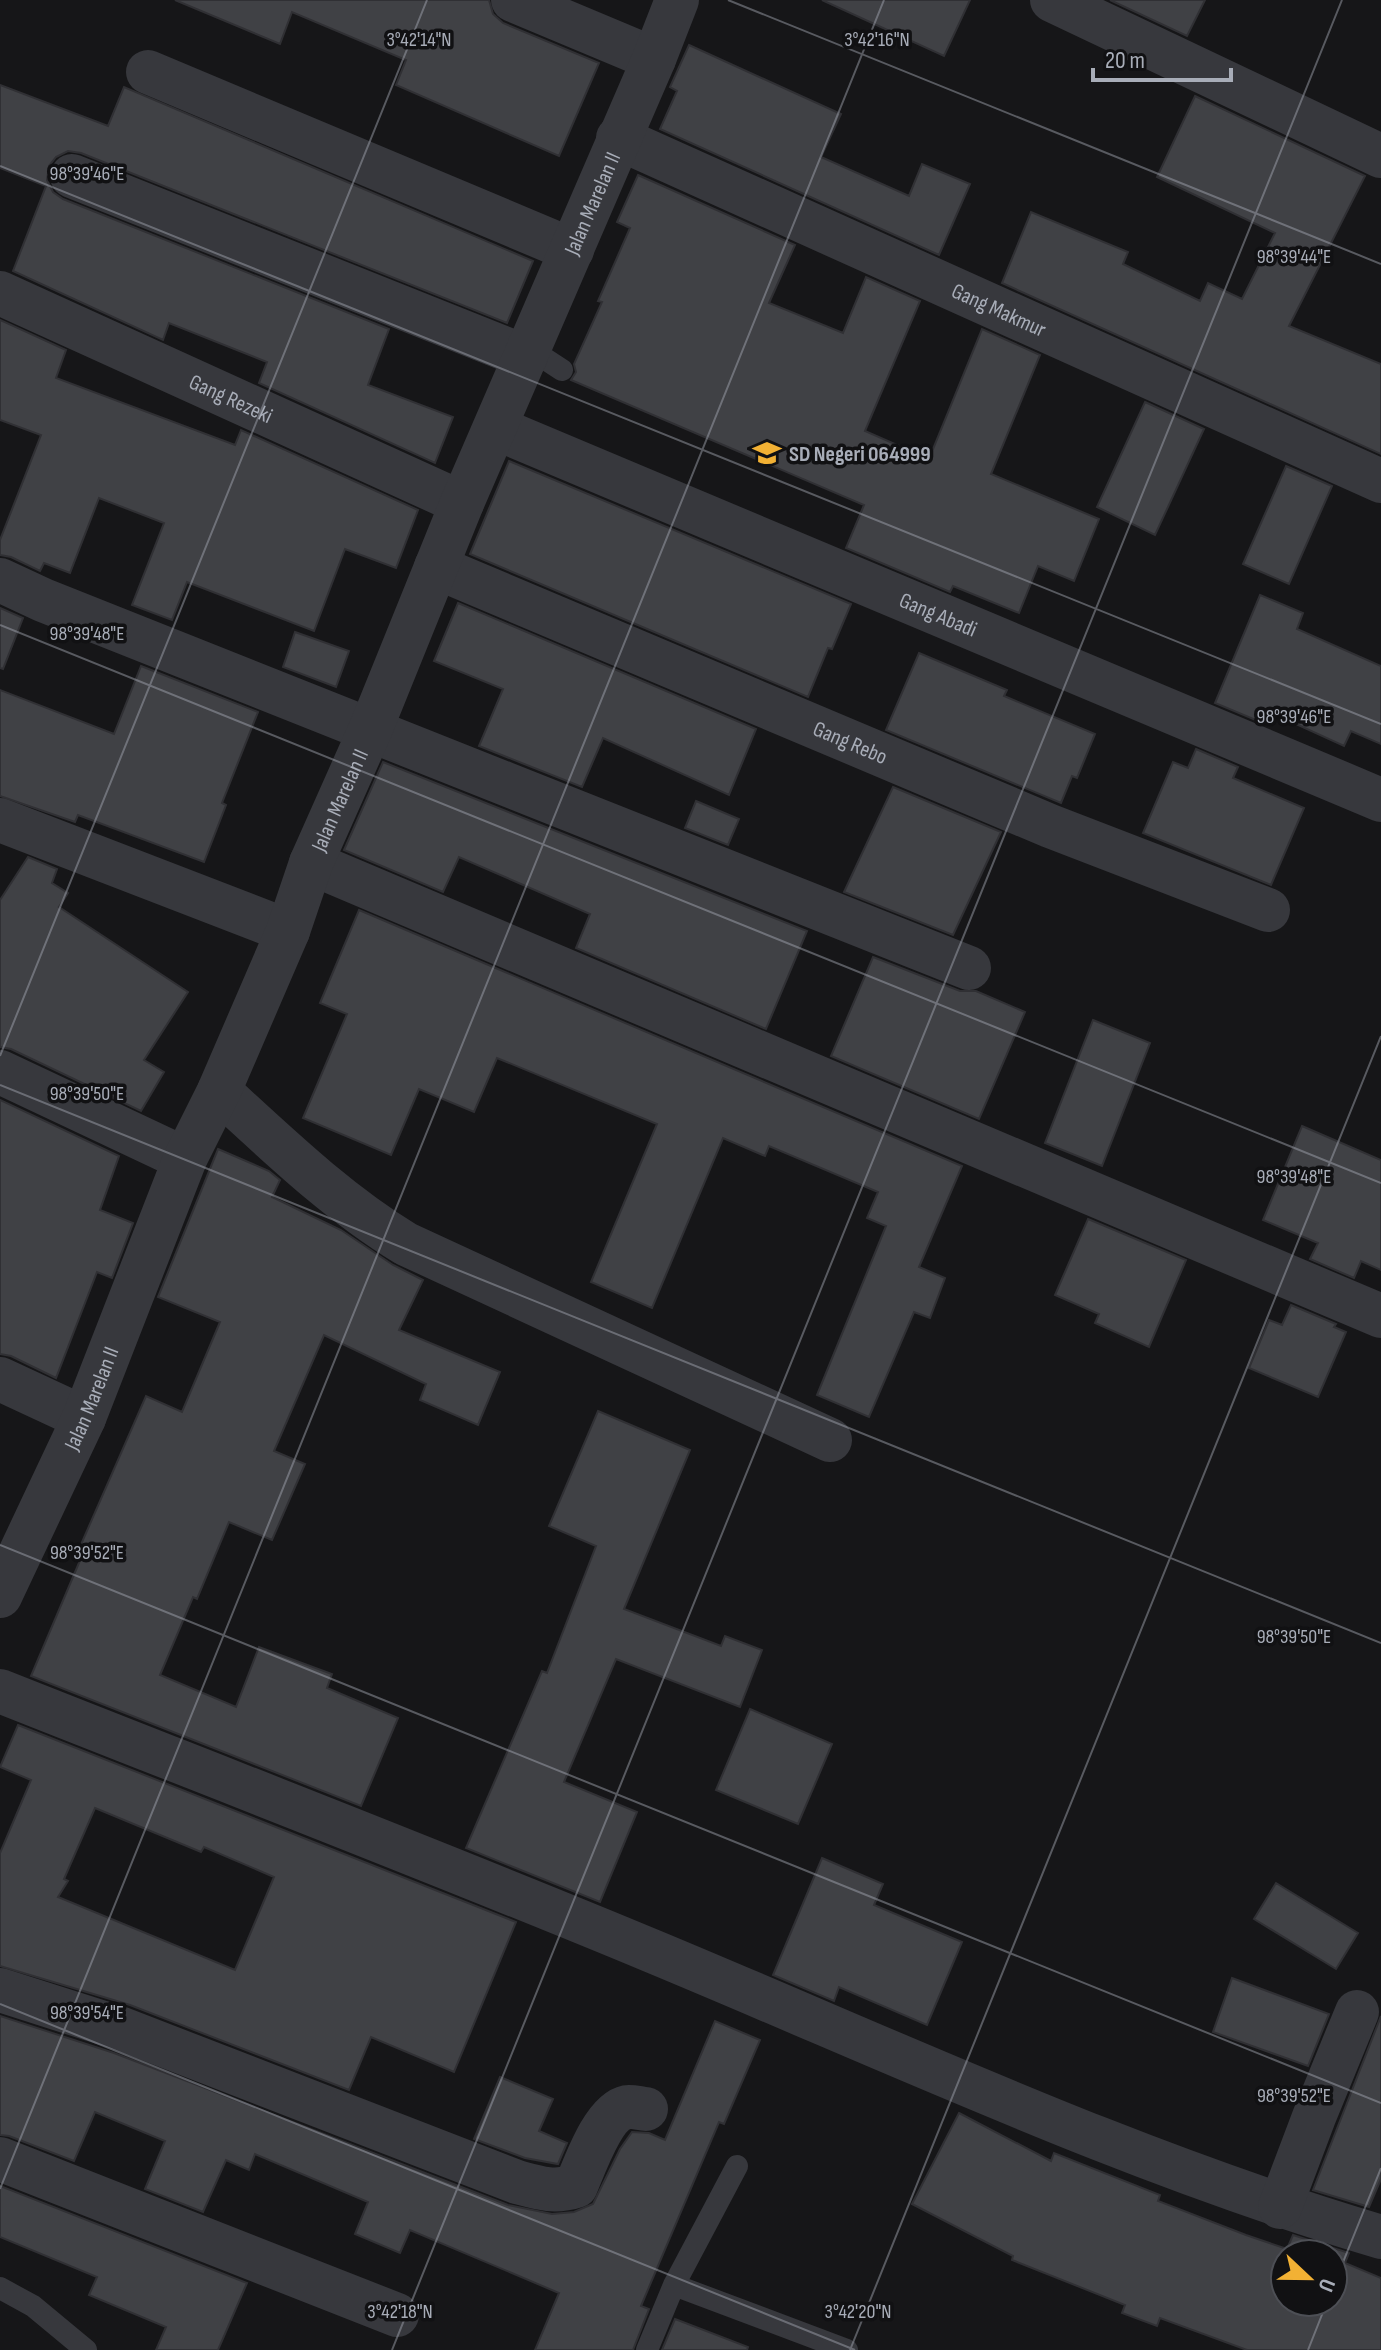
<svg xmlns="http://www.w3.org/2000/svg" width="1381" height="2350" viewBox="0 0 1381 2350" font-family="'Sofia Sans Condensed',sans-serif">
<rect width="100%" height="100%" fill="#161618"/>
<!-- building -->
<path fill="#404145" stroke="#303034" stroke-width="2" fill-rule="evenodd" d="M 175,0 L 489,0 L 493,14 L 503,23 L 599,63 L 559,156 L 396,85 L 406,60 L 292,12 L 280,44 Z
M 822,0 L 970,0 L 944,56 Z
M 1110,0 L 1205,0 L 1187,36 Z
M 689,45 L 841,114 L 821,157 L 909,196 L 922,164 L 970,184 L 939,255 L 660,129 L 677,91 L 670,87 Z
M 0,85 L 108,126 L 124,87 L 533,261 L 507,323 L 81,153 L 68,151 L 56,157 L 49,166 L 47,180 L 53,192 L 63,199 L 389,329 L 368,385 L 453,417 L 435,463 L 259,383 L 267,362 L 169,323 L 163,340 L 13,271 L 46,186 L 0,168 Z
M 1195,96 L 1365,176 L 1289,326 L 1381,364 L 1381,454 L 1002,283 L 1031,212 L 1128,252 L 1123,264 L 1200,301 L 1208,283 L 1242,299 L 1275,233 L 1157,177 Z
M 638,175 L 795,245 L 769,303 L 843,333 L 866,277 L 920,301 L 865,431 L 929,459 L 982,329 L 1040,355 L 991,474 L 1099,519 L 1074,581 L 1038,566 L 1019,613 L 953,586 L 950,592 L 846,548 L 864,505 L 571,380 L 576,372 L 574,364 L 602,302 L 598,301 L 630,228 L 617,222 Z
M 0,320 L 66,350 L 56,378 L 235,445 L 241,430 L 418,510 L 396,568 L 345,549 L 314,631 L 187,582 L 172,620 L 132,605 L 164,523 L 99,498 L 70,573 L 44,563 L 40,571 L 11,557 L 0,555 L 0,540 L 41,435 L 0,420 Z
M 1145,402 L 1204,429 L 1155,535 L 1097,507 Z
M 509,461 L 851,604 L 832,649 L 828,648 L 808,697 L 470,554 Z
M 1286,466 L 1332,486 L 1289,584 L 1243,564 Z
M 1260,595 L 1303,613 L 1297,629 L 1381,666 L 1381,744 L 1351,731 L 1344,746 L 1263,709 L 1258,721 L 1215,703 Z
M 458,603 L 756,729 L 729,795 L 603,738 L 582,787 L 479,746 L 503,689 L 434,661 Z
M 0,608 L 23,618 L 3,669 L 0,668 Z
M 295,632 L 349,651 L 336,687 L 283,667 Z
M 919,653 L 1007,690 L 1004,696 L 1095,734 L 1077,778 L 1072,776 L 1061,803 L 886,730 Z
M 141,666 L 258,712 L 222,803 L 226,805 L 204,862 L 78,815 L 75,822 L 0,796 L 0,690 L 114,734 Z
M 1196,749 L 1238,767 L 1233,778 L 1304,808 L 1271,885 L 1143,833 L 1173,762 L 1188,768 Z
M 383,762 L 807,931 L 766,1029 L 576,948 L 590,914 L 459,857 L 443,892 L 344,850 Z
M 893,787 L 1001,832 L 953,935 L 844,892 Z
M 696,801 L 739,819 L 728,845 L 685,828 Z
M 28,857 L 57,869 L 52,883 L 68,893 L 59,907 L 188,992 L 144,1060 L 164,1072 L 141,1111 L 11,1049 L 0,1047 L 0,900 Z
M 359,910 L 962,1166 L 919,1267 L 945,1278 L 930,1318 L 914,1312 L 869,1417 L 817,1395 L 886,1226 L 867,1218 L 878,1192 L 769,1146 L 765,1156 L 723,1138 L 652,1308 L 591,1282 L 657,1124 L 497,1058 L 474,1112 L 419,1089 L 391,1155 L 303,1118 L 347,1014 L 320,1003 Z
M 873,957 L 960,991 L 976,991 L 1025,1012 L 979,1119 L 831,1056 Z
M 1093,1020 L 1150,1043 L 1102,1166 L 1045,1143 Z
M 0,1100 L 119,1156 L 100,1210 L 133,1223 L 112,1278 L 97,1272 L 56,1378 L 11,1356 L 0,1354 Z
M 1302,1126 L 1381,1160 L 1381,1270 L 1361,1261 L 1354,1278 L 1310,1259 L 1318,1243 L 1263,1220 Z
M 218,1149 L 269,1171 L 280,1180 L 272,1197 L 341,1230 L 393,1265 L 423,1280 L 399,1330 L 500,1372 L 478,1425 L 420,1400 L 426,1384 L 324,1335 L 274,1451 L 305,1464 L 272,1540 L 229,1522 L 197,1599 L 193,1597 L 160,1675 L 236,1707 L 259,1647 L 332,1674 L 327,1688 L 398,1718 L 361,1806 L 31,1676 L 84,1551 L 79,1549 L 146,1396 L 182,1412 L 220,1322 L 158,1297 Z
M 1088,1219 L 1186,1260 L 1149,1347 L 1095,1323 L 1099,1314 L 1055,1295 Z
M 1291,1305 L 1336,1324 L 1334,1327 L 1346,1332 L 1318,1397 L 1249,1368 L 1269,1320 L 1282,1325 Z
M 598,1411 L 690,1450 L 624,1609 L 721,1646 L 725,1636 L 762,1650 L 740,1707 L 616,1659 L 564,1782 L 637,1812 L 600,1902 L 466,1848 L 542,1671 L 547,1673 L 596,1546 L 549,1526 Z
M 750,1709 L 832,1744 L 798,1824 L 716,1790 Z
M 18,1725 L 516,1922 L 454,2072 L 371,2037 L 349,2090 L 130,2005 L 0,1966 L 0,1853 L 31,1780 L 0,1767 ZM 95,1808 L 201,1852 L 204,1847 L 274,1877 L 235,1970 L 58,1897 L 68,1881 L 64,1879 Z
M 822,1858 L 883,1884 L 874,1905 L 962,1942 L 927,2025 L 839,1987 L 834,2001 L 773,1975 Z
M 1276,1883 L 1358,1933 L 1336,1969 L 1254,1919 Z
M 1232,1978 L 1329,2014 L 1308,2066 L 1213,2032 Z
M 0,2016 L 114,2053 L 508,2205 L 552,2214 L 574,2212 L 593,2204 L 620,2149 L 632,2132 L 649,2133 L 665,2140 L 715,2021 L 760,2040 L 724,2124 L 719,2122 L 641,2306 L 649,2309 L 633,2350 L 535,2350 L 559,2293 L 410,2230 L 400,2253 L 355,2234 L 368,2202 L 255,2154 L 249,2170 L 226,2160 L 203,2212 L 145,2189 L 165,2141 L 95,2112 L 74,2161 L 9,2136 L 0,2135 Z
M 1381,2016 L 1381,2179 L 1369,2207 L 1313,2190 Z
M 500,2077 L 553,2099 L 539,2131 L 567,2143 L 558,2164 L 525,2158 L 474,2139 Z
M 959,2113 L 1051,2161 L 1054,2153 L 1160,2195 L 1158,2201 L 1246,2235 L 1287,2249 L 1293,2235 L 1349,2253 L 1345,2263 L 1381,2278 L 1381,2350 L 1247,2350 L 1160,2318 L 1157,2326 L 1122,2313 L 1125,2305 L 1012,2260 L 1013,2256 L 912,2204 ZM 1285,2254 L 1333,2254 L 1333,2302 L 1285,2302 Z
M 0,2186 L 247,2283 L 218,2350 L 156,2350 L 166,2327 L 89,2295 L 97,2277 L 0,2237 Z
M 675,2319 L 748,2347 L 747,2350 L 662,2350 Z"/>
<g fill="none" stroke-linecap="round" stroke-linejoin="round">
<!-- service -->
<path stroke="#37383d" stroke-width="22" d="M 530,349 L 562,370
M 674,2285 L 847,2350
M 0,2288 L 33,2306 L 86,2350
M 647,2350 L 674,2285 L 737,2166"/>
<!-- minor -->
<g stroke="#37383d" stroke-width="44">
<path d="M 513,0 L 654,59"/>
<path d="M 1052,0 L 1381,156"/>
<path d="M 148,72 L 572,250"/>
<path id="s1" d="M 618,138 L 1381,481"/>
<path d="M 72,176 L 526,357"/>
<path id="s2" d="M 0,293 L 462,503"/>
<path id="s3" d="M 496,428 L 1381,800"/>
<path id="s4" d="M 436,567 L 1050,826 L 1268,910"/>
<path d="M 0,580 L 43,600 L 969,968"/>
<path d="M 0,820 L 288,931"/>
<path d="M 311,863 L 1381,1316"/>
<path d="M 0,1072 L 185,1159"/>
<path d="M 219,1091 C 279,1146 337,1202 406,1244 L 830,1440"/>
<path d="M 0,1379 L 84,1418"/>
<path id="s5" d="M 0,1596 L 84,1418 L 185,1159 L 219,1091 L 288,931 L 311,863 L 371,728 L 462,503 L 654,59 L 677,0"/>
<path d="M 0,1691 C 217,1777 436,1861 652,1951 C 893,2051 1130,2163 1381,2237"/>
<path d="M 0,1990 L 122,2029 L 517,2182 C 539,2188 554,2193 576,2186 C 585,2165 603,2112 627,2107 C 632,2106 641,2109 646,2109"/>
<path d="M 0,2159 L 397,2315"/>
<path d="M 1280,2207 L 1314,2117 L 1357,2012"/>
</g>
</g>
<!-- ticks -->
<path fill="none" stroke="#a8adb8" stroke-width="2" stroke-opacity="0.45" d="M 728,0 L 1381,264M 0,166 L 1381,724M 0,625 L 1381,1183M 0,1056 L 427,0M 0,1085 L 1381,1643M 0,1545 L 1381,2103M 0,2004 L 855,2350M 0,2189 L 884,0M 1333,2287 L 1381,2168M 392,2350 L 1342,0M 850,2350 L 1381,1036M 1308,2350 L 1327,2302"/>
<!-- icons -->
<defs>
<symbol id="school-bare" viewBox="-9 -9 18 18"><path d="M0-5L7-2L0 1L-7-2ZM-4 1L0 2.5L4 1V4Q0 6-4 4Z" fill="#f2b134" stroke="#111113" stroke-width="2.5" paint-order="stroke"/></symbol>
</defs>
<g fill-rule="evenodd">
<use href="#school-bare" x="747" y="433" width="40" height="40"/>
</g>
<g text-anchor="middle" stroke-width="7" stroke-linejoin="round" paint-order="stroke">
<!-- street labels -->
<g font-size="22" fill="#a8adb8" stroke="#111113">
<text dy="8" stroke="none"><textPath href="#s5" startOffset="1514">Jalan Marelan II</textPath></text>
<text dy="8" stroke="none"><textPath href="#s1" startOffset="418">Gang Makmur</textPath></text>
<text dy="8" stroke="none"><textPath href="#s2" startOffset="254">Gang Rezeki</textPath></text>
<text dy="8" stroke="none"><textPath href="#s3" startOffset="480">Gang Abadi</textPath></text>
<text dy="8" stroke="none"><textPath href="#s4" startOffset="450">Gang Rebo</textPath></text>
<text dy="8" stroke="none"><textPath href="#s5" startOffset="866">Jalan Marelan II</textPath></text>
<text dy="8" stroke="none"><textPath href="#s5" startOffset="218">Jalan Marelan II</textPath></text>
</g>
<!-- poi labels -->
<g font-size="22" font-weight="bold" fill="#a8adb8" stroke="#111113" text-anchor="start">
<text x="789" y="461">SD Negeri 064999</text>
</g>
</g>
<g font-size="20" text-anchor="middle" fill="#a8adb8" stroke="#111113" stroke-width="7" stroke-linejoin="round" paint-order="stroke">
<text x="877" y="46">3°42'16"N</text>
<text x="419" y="46">3°42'14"N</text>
<text x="87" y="180">98°39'46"E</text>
<text x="1294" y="263">98°39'44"E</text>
<text x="87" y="640">98°39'48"E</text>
<text x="1294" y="723">98°39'46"E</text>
<text x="87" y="1100">98°39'50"E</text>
<text x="1294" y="1183">98°39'48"E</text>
<text x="87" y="1559">98°39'52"E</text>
<text x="1294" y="1643">98°39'50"E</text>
<text x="87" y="2019">98°39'54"E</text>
<text x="1294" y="2102">98°39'52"E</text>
<text x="400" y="2318">3°42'18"N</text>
<text x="858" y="2318">3°42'20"N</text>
</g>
<!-- north arrow -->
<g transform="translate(1309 2278) rotate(112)"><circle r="38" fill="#111113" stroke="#4d4f55" stroke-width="2"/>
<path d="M0-6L14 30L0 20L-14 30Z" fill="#f2b134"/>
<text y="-12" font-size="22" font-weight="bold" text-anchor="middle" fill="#a8adb8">U</text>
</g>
<!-- scale -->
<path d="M1093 68v12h138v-12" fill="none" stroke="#a8adb8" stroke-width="4"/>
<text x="1105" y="68" font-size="24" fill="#a8adb8" stroke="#111113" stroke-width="6" paint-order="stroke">20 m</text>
</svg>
